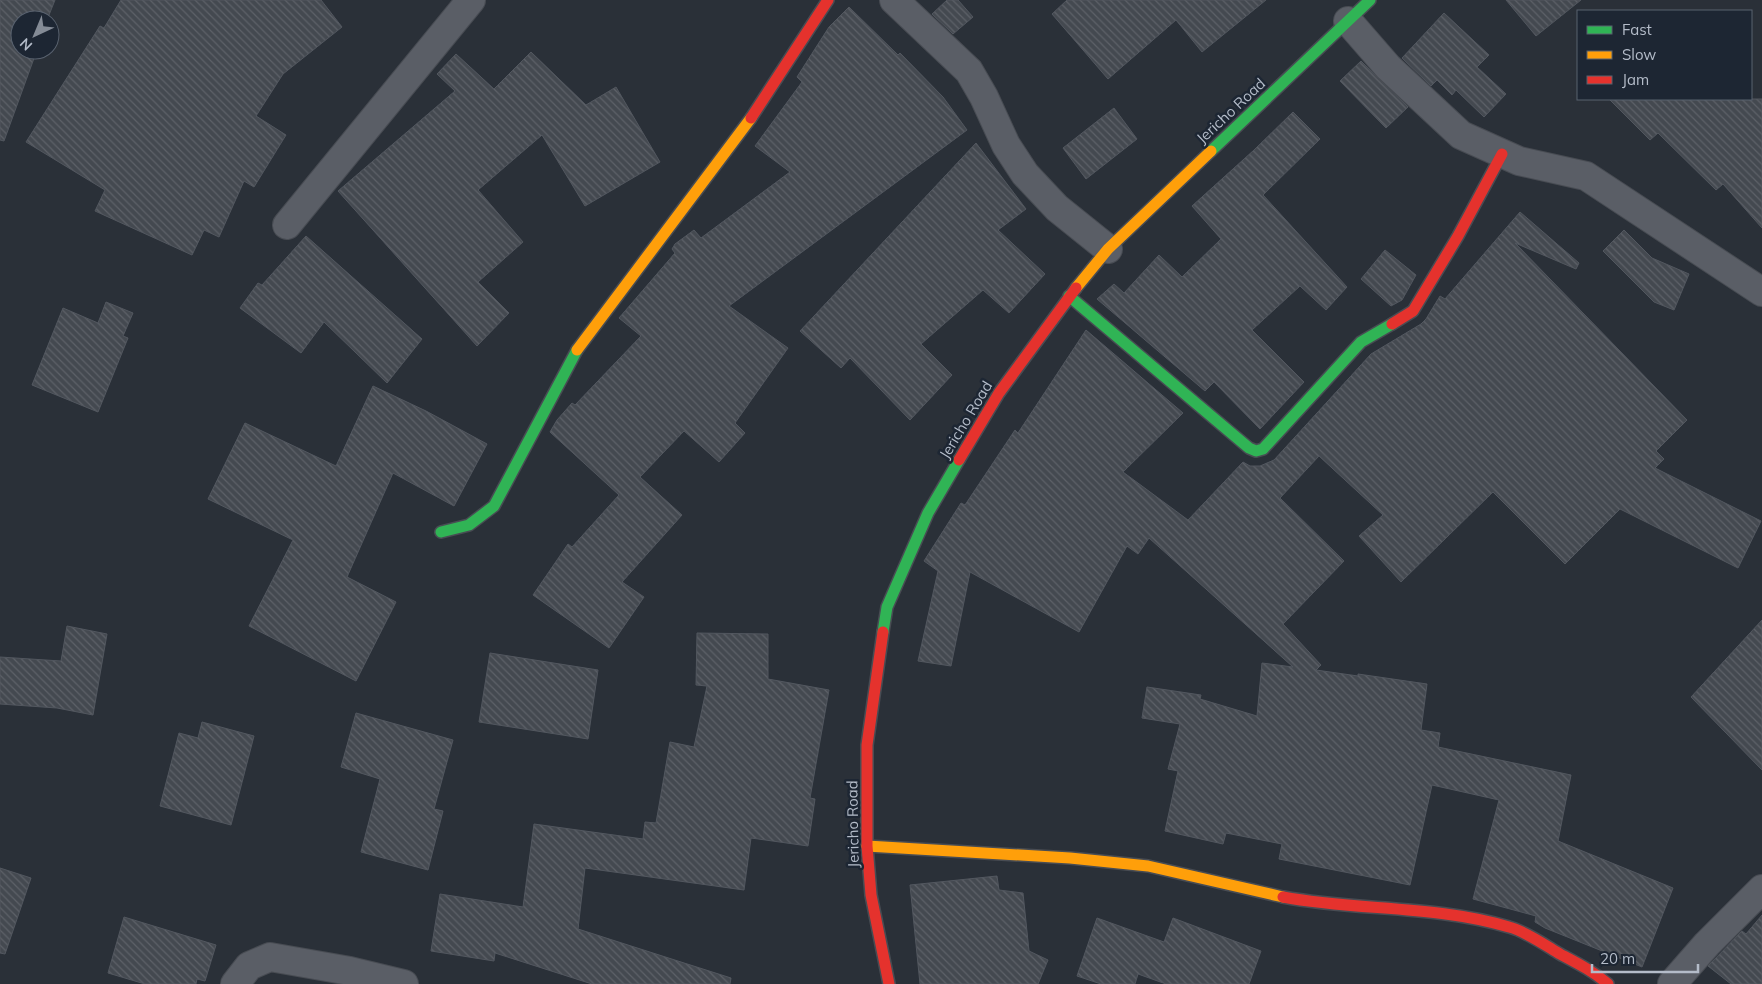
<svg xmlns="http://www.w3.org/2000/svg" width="1762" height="984" viewBox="0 0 1762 984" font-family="Mulish,sans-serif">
<defs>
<pattern id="building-back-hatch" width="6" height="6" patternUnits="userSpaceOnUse" patternTransform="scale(1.25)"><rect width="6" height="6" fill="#444950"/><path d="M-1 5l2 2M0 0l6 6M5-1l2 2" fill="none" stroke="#5d6168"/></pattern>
</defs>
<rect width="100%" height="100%" fill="#2a3038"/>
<!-- building -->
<path fill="url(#building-back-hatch)" stroke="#52575f" d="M 0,0 L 55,0 L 47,20 L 20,20 L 20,50 L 37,50 L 4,141 L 0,140 Z
M 121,0 L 321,0 L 342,27 L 283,74 L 256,116 L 286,135 L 254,187 L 244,181 L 219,237 L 204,230 L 192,255 L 95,211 L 105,190 L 26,142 L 100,26 L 104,28 Z
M 947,0 L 958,0 L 973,17 L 953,34 L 932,14 Z
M 1067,0 L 1266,0 L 1202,52 L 1176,20 L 1108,79 L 1052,14 Z
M 1506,0 L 1581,0 L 1536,36 Z
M 849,7 L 898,55 L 900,53 L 943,97 L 967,130 L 729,306 L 788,348 L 735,423 L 745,433 L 719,462 L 684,431 L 640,477 L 682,515 L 622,582 L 644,597 L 609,648 L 533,595 L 568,544 L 572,547 L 619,495 L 550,432 L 557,420 L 572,403 L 575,405 L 641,336 L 619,318 L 675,253 L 672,249 L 675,244 L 694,230 L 701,238 L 790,172 L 755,146 L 802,82 L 797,77 L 829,27 Z
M 1444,13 L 1489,55 L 1477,67 L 1506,94 L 1484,117 L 1456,90 L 1452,95 L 1437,80 L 1431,86 L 1402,58 Z
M 531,52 L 586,105 L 616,87 L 660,162 L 585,206 L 542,135 L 478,190 L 523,242 L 478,282 L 509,313 L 477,346 L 338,191 L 455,91 L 437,74 L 456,54 L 494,89 Z
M 1361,61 L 1408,107 L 1386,128 L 1340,81 Z
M 1609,99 L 1762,99 L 1762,228 L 1723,184 L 1716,190 L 1658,133 L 1650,140 Z
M 1114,108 L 1137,139 L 1086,179 L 1063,148 Z
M 1293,112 L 1320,139 L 1263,195 L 1347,287 L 1326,310 L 1300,286 L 1252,330 L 1304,382 L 1260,429 L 1214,382 L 1205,391 L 1097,299 L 1114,284 L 1124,293 L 1159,255 L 1182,277 L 1221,239 L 1192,206 L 1254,150 Z
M 976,143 L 1026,209 L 998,230 L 1045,274 L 1009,313 L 983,290 L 921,344 L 952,375 L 910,420 L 850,358 L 841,368 L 800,331 Z
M 1520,212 L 1579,263 L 1576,269 L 1515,243 L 1687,420 L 1656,451 L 1664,459 L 1655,468 L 1761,521 L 1738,568 L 1620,509 L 1565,564 L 1493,492 L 1401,582 L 1359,536 L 1383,515 L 1319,456 L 1280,498 L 1344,561 L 1283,624 L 1321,665 L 1316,670 L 1358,676 L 1358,674 L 1427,684 L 1421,730 L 1440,733 L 1438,747 L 1571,775 L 1558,841 L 1673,888 L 1642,967 L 1545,928 L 1535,922 L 1536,916 L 1473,899 L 1499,800 L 1432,785 L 1410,885 L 1279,859 L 1282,844 L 1226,833 L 1223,844 L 1165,831 L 1178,771 L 1168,769 L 1180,724 L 1142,718 L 1147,687 L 1201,695 L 1200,699 L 1257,716 L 1262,663 L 1293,667 L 1149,538 L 1138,554 L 1127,546 L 1079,632 L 970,572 L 951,666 L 918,661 L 938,571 L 924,561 L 961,503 L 965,505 L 1015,430 L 1018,433 L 1086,330 L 1183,413 L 1123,472 L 1188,520 L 1243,462 L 1250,466 L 1260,466 L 1274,460 L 1371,354 L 1421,324 L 1426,319 L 1440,296 L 1445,299 Z
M 1624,230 L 1652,258 L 1689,274 L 1674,310 L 1654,302 L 1603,251 Z
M 306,236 L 422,339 L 387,383 L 324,322 L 301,353 L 240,308 L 258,283 L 262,285 Z
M 1385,250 L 1416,275 L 1402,300 L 1391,306 L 1361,279 Z
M 106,302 L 133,313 L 123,336 L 128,338 L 98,412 L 32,385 L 63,308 L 98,323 Z
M 373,386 L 426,411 L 487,444 L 454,506 L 393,473 L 347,577 L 396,602 L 356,681 L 249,626 L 293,540 L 208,499 L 245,423 L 336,466 Z
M 1762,620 L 1762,770 L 1691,697 Z
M 67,626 L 107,634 L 93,715 L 57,708 L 0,704 L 0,657 L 61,661 Z
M 697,633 L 768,634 L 768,679 L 829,690 L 810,798 L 815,799 L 808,846 L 751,838 L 744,890 L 585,868 L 578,929 L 731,978 L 730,984 L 592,984 L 495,953 L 494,961 L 431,951 L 440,894 L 523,907 L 534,824 L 643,839 L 645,822 L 656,823 L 670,742 L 694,747 L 707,686 L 696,685 Z
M 490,653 L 598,670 L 588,739 L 479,722 Z
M 356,713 L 453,740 L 434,809 L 443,811 L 428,870 L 361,852 L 380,779 L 341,767 Z
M 202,722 L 254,736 L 231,825 L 160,806 L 179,733 L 198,738 Z
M 0,868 L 31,878 L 5,954 L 0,953 Z
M 997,876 L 999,890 L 1023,893 L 1029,951 L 1048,960 L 1038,984 L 920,984 L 910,885 Z
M 1762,915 L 1762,984 L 1731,984 L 1708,966 L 1742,931 L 1746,934 Z
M 124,917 L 216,945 L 205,981 L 197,979 L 196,984 L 145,984 L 108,973 Z
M 1097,918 L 1164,942 L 1173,918 L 1261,951 L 1249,984 L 1166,984 L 1138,974 L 1135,984 L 1101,984 L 1077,976 Z"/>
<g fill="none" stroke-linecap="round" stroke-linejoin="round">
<defs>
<path id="street" d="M 894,0 L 969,71 L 984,97 L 1006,145 L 1025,174 L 1057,208 L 1108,249
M 1348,21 L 1388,67 L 1461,135 L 1519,161 L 1586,176 L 1762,292
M 287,225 L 471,0
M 235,984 L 249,966 L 270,957 L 350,971 L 404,984
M 1672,984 L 1707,944 L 1762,889"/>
<path id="fast" d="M 1211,151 L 1370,0
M 1069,296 L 1249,448 L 1256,451 L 1263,449 L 1361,342 L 1392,324
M 441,532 L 469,525 L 494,506 L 577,350
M 883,632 L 887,607 L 928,513 L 959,460"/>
<path id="slow" d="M 1076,288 L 1108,249 L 1211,151
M 577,350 L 751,118
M 867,846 L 1070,858 L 1148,866 L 1283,897"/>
<path id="jam" d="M 751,118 L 828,0
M 1392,324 L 1413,311 L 1458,236 L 1502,154
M 959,460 L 999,393 L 1076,288
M 883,632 L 867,745 L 867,846 L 871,895 L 889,984
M 1283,897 C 1357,911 1436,905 1509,927 C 1525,931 1545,945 1560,954 C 1577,963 1593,971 1608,984"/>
</defs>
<!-- street casing -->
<use href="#street" stroke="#484c53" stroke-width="30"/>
<!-- fast casing -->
<use href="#fast" stroke="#484c53" stroke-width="14"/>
<!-- slow casing -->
<use href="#slow" stroke="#484c53" stroke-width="14"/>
<!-- jam casing -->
<use href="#jam" stroke="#484c53" stroke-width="14"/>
<!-- street -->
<use href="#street" stroke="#5a5e66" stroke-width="28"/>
<!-- fast -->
<use href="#fast" stroke="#30b455" stroke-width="11"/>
<!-- slow -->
<use href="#slow" stroke="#ff9f0a" stroke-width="11"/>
<!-- jam -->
<use href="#jam" stroke="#e5322d" stroke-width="11"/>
</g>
<g text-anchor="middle" stroke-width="5" stroke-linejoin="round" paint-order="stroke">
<!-- street labels -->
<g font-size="15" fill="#b4bcc9" stroke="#1d2633">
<text transform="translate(1231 111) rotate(-43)" y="5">Jericho Road</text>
<text transform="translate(966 420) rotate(-59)" y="5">Jericho Road</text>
<text transform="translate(853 824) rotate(-91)" y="5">Jericho Road</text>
</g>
</g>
<!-- legend -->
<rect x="1577" y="10" width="175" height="90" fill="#1d2633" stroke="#59626f"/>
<rect x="1587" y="26" width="25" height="8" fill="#30b455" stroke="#59626f"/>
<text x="1622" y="35" font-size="15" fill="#b4bcc9">Fast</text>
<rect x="1587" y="51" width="25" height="8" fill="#ff9f0a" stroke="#59626f"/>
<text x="1622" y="60" font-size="15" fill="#b4bcc9">Slow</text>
<rect x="1587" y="76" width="25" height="8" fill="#e5322d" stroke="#59626f"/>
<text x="1622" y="85" font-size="15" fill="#b4bcc9">Jam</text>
<!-- north arrow -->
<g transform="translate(35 35) rotate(224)"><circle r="24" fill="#1d2633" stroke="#59626f"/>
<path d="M0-4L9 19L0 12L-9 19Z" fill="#848b96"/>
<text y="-8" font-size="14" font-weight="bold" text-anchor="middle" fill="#b4bcc9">N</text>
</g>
<!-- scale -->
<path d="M1592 964v8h106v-8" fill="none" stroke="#b4bcc9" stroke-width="2.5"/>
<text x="1600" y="964" font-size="15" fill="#b4bcc9" stroke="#1d2633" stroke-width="4" paint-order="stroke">20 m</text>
</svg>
